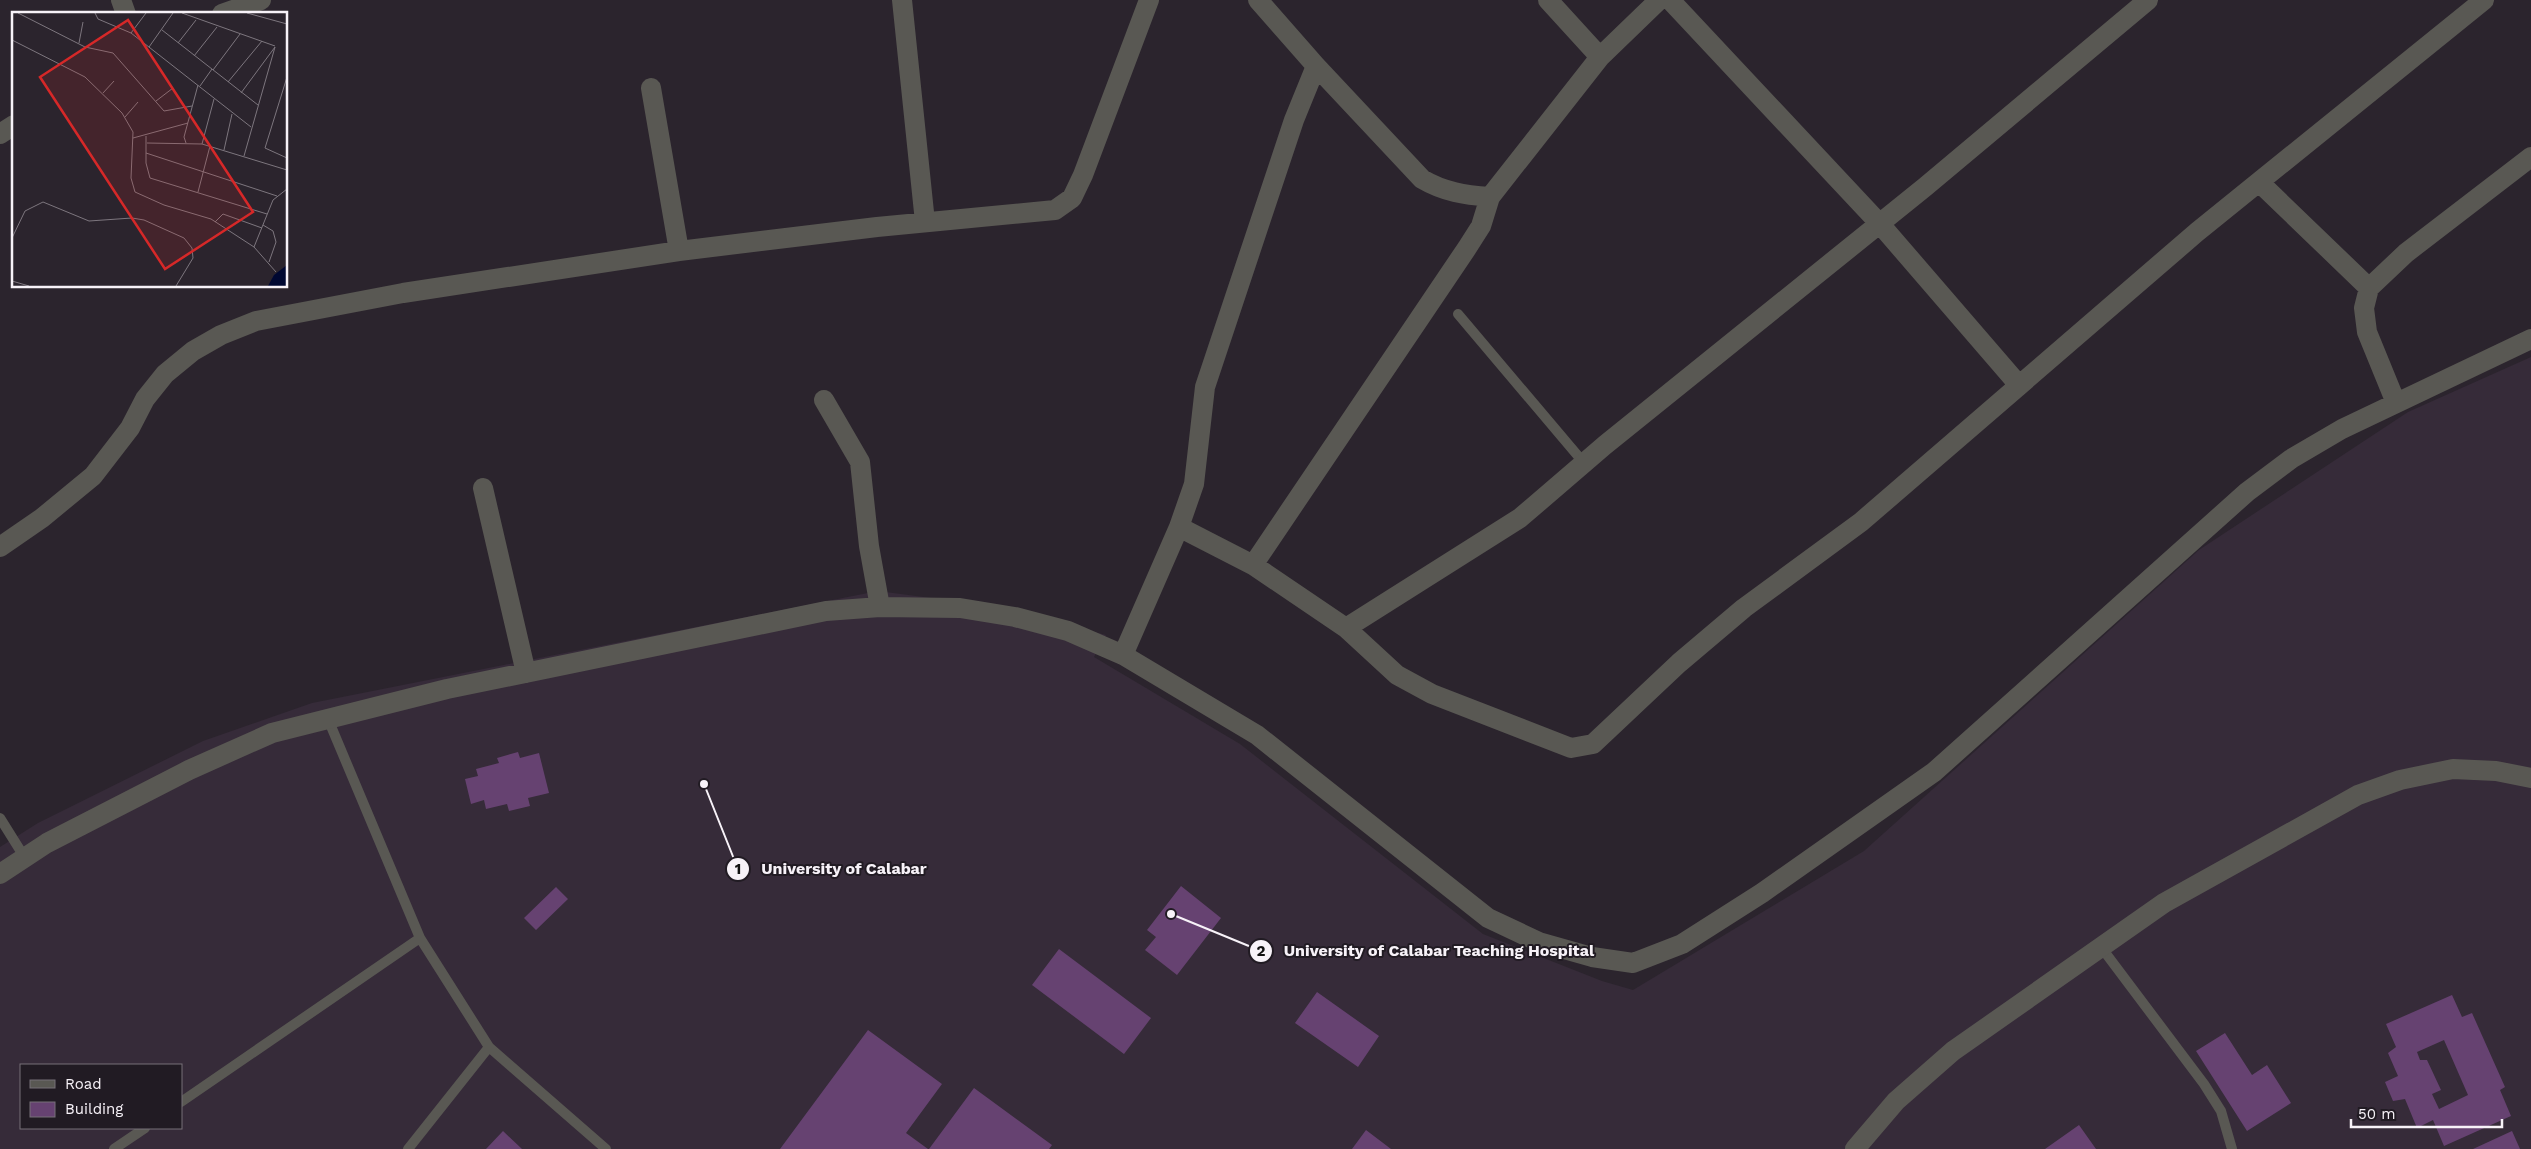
<svg xmlns="http://www.w3.org/2000/svg" width="2531" height="1149" viewBox="0 0 2531 1149" font-family="'Work Sans',sans-serif">
<rect width="100%" height="100%" fill="#2b242d"/>
<!-- built -->
<path fill="#362b39" fill-rule="evenodd" d="M 2531,357 L 2531,1149 L 0,1149 L 0,847 L 38,823 L 203,741 L 312,703 L 878,591 L 1007,608 L 1106,635 L 1094,657 L 1240,744 L 1483,934 L 1602,981 L 1633,990 L 1864,851 L 2199,550 L 2408,412 ZM 21,1065 L 181,1065 L 181,1128 L 21,1128 Z"/>
<!-- building -->
<path fill="#664271" fill-rule="evenodd" d="M 518,752 L 520,758 L 539,753 L 549,793 L 528,798 L 530,806 L 509,811 L 507,804 L 486,809 L 484,800 L 471,804 L 465,779 L 478,776 L 476,769 L 499,763 L 497,758 Z
M 1181,886 L 1221,918 L 1177,975 L 1145,950 L 1156,937 L 1147,930 Z
M 556,887 L 568,899 L 536,930 L 524,918 Z
M 1059,949 L 1151,1018 L 1124,1054 L 1032,985 Z
M 1317,992 L 1379,1036 L 1358,1067 L 1295,1023 Z
M 2452,995 L 2462,1017 L 2472,1013 L 2505,1087 L 2500,1090 L 2511,1116 L 2444,1146 L 2433,1120 L 2417,1128 L 2405,1099 L 2393,1101 L 2385,1082 L 2398,1076 L 2388,1053 L 2396,1047 L 2386,1024 ZM 2444,1040 L 2468,1095 L 2439,1109 L 2432,1094 L 2441,1090 L 2427,1060 L 2420,1060 L 2417,1052 Z
M 868,1030 L 942,1084 L 906,1133 L 928,1149 L 780,1149 Z
M 2225,1033 L 2252,1075 L 2267,1065 L 2291,1103 L 2247,1131 L 2196,1051 Z
M 974,1088 L 1052,1145 L 1049,1149 L 929,1149 Z
M 2079,1125 L 2096,1149 L 2045,1149 Z
M 1366,1130 L 1391,1149 L 1352,1149 Z
M 503,1131 L 522,1149 L 486,1149 Z
M 2512,1131 L 2520,1149 L 2473,1149 Z"/>
<g fill="none" stroke-linecap="round" stroke-linejoin="round">
<!-- lane -->
<path stroke="#595853" stroke-width="10" d="M 1458,314 L 1584,463
M 328,719 L 420,938 L 489,1047 L 606,1149
M 0,818 L 25,858
M 2101,947 L 2204,1084 L 2221,1111 L 2232,1149
M 181,1102 L 420,938
M 114,1149 L 145,1128
M 408,1149 L 489,1047"/>
<!-- street -->
<path stroke="#595853" stroke-width="20" d="M 121,0 L 126,14
M 902,0 L 925,222
M 1258,0 L 1316,66 L 1422,179 C 1444,192 1465,195 1490,197
M 1548,0 L 1600,57
M 1670,0 L 1880,224 L 2018,384
M 222,14 L 261,0
M 651,88 L 679,251
M 0,134 L 14,125
M 2259,182 L 2369,288
M 824,400 L 860,462 L 869,546 L 880,607
M 2396,403 L 2367,332 L 2364,308 L 2369,288 L 2406,253 L 2531,157
M 483,488 L 526,673
M 1179,527 L 1253,565 L 1346,628 L 1397,675 L 1432,694 L 1571,748 L 1593,744 L 1679,663 L 1744,608 L 1861,522 L 2197,232 L 2484,0
M 0,547 L 42,518 L 93,476 L 130,428 L 145,399 L 165,374 L 193,351 L 221,335 L 256,321 L 403,293 L 679,251 L 877,227 L 1055,210 L 1072,198 L 1083,175 L 1149,0
M 1253,565 L 1467,248 L 1481,226 L 1490,197 L 1600,57 L 1659,0
M 1346,628 L 1520,518 L 1605,445 L 1925,187 L 2148,0
M 1123,655 L 1179,527 L 1194,484 L 1205,387 L 1294,120 L 1316,66
M 0,874 L 47,843 L 189,770 L 272,733 L 447,689 L 826,611 L 880,607 L 960,608 L 1015,617 L 1068,631 L 1123,655 L 1257,735 L 1488,918 L 1539,942 L 1592,957 L 1633,963 L 1682,944 L 1762,893 L 1934,772 L 2247,492 L 2291,459 L 2342,429 L 2531,339
M 1855,1149 L 1896,1101 L 1953,1051 L 2164,903 L 2358,795 L 2400,780 L 2453,769 L 2496,771 L 2531,778"/>
</g>
<!-- overview -->
<g transform="translate(12 12)">
<rect width="275" height="275" fill="#2b242d"/>
<path d="M 275,253 L 275,274 L 256,274 L 262,263 Z" fill="#000832"/>
<path fill="none" stroke="#7d767e" stroke-width="1" d="M 6,1 L 73,35 L 101,41 L 152,99 L 180,94M 83,1 L 86,7 L 119,21 L 239,115M 170,1 L 263,34M 235,1 L 275,12M 150,18 L 246,93M 119,21 L 134,1M 0,28 L 73,65 L 110,101 L 121,120 L 119,166 L 123,180 L 152,193 L 199,207 L 242,235 L 264,260M 67,31 L 71,10M 166,31 L 184,8M 137,35 L 161,1M 182,44 L 205,15M 201,58 L 228,22M 275,65 L 253,136 L 275,146M 216,70 L 250,29M 188,74 L 200,57M 91,81 L 102,69M 229,81 L 263,35M 144,89 L 161,76M 113,105 L 126,90M 134,124 L 134,151 L 138,166 L 255,202M 121,126 L 176,111M 135,131 L 190,132 L 275,158M 174,131 L 172,125 L 186,73M 190,132 L 202,87M 212,138 L 220,102M 134,141 L 265,184M 232,144 L 263,35M 186,180 L 198,134M 203,210 L 211,202 L 250,216M 251,213 L 261,219 L 264,230 L 257,250M 0,226 L 13,199 L 31,190 L 77,209 L 120,206 L 132,208 L 172,226 L 180,236 L 181,246 L 164,274M 242,235 L 261,188 L 275,177M 0,269 L 17,274"/>
<path fill="#d62828" fill-opacity="0.15" stroke="#d62828" stroke-width="2.5" d="M 116,8 L 241,200 L 153,257 L 28,65 Z"/>
<rect width="275" height="275" fill="none" stroke="#f7f2f8" stroke-width="2.5"/>
</g>
<!-- callouts -->
<path fill="none" stroke="#f7f2f8" stroke-width="2" d="M704 784L738 869M1171 914L1261 951"/>
<g fill="#f7f2f8" stroke="#211b23" stroke-width="2">
<circle cx="704" cy="784" r="5"/>
<circle cx="1171" cy="914" r="5"/>
<circle cx="738" cy="869" r="12"/>
<circle cx="1261" cy="951" r="12"/>
</g>
<g font-size="15" text-anchor="middle" font-weight="bold" fill="#111">
<text x="738" y="874">1</text>
<text x="1261" y="956">2</text>
</g>
<g font-size="16" text-anchor="middle" font-weight="bold" fill="#f7f2f8" stroke="#211b23" stroke-width="4" stroke-linejoin="round" paint-order="stroke">
<text x="844" y="874">University of Calabar</text>
<text x="1439" y="956">University of Calabar Teaching Hospital</text>
</g>
<!-- legend -->
<rect x="20" y="1064" width="162" height="65" fill="#211b23" stroke="#777178"/>
<rect x="30" y="1080" width="25" height="8" fill="#595853" stroke="#777178"/>
<text x="65" y="1089" font-size="15" fill="#f7f2f8">Road</text>
<rect x="30" y="1102" width="25" height="15" fill="#664271" stroke="#777178"/>
<text x="65" y="1114" font-size="15" fill="#f7f2f8">Building</text>
<!-- scale -->
<path d="M2351 1119v8h151v-8" fill="none" stroke="#f7f2f8" stroke-width="2.5"/>
<text x="2358" y="1119" font-size="15" fill="#f7f2f8" stroke="#211b23" stroke-width="4" paint-order="stroke">50 m</text>
</svg>
